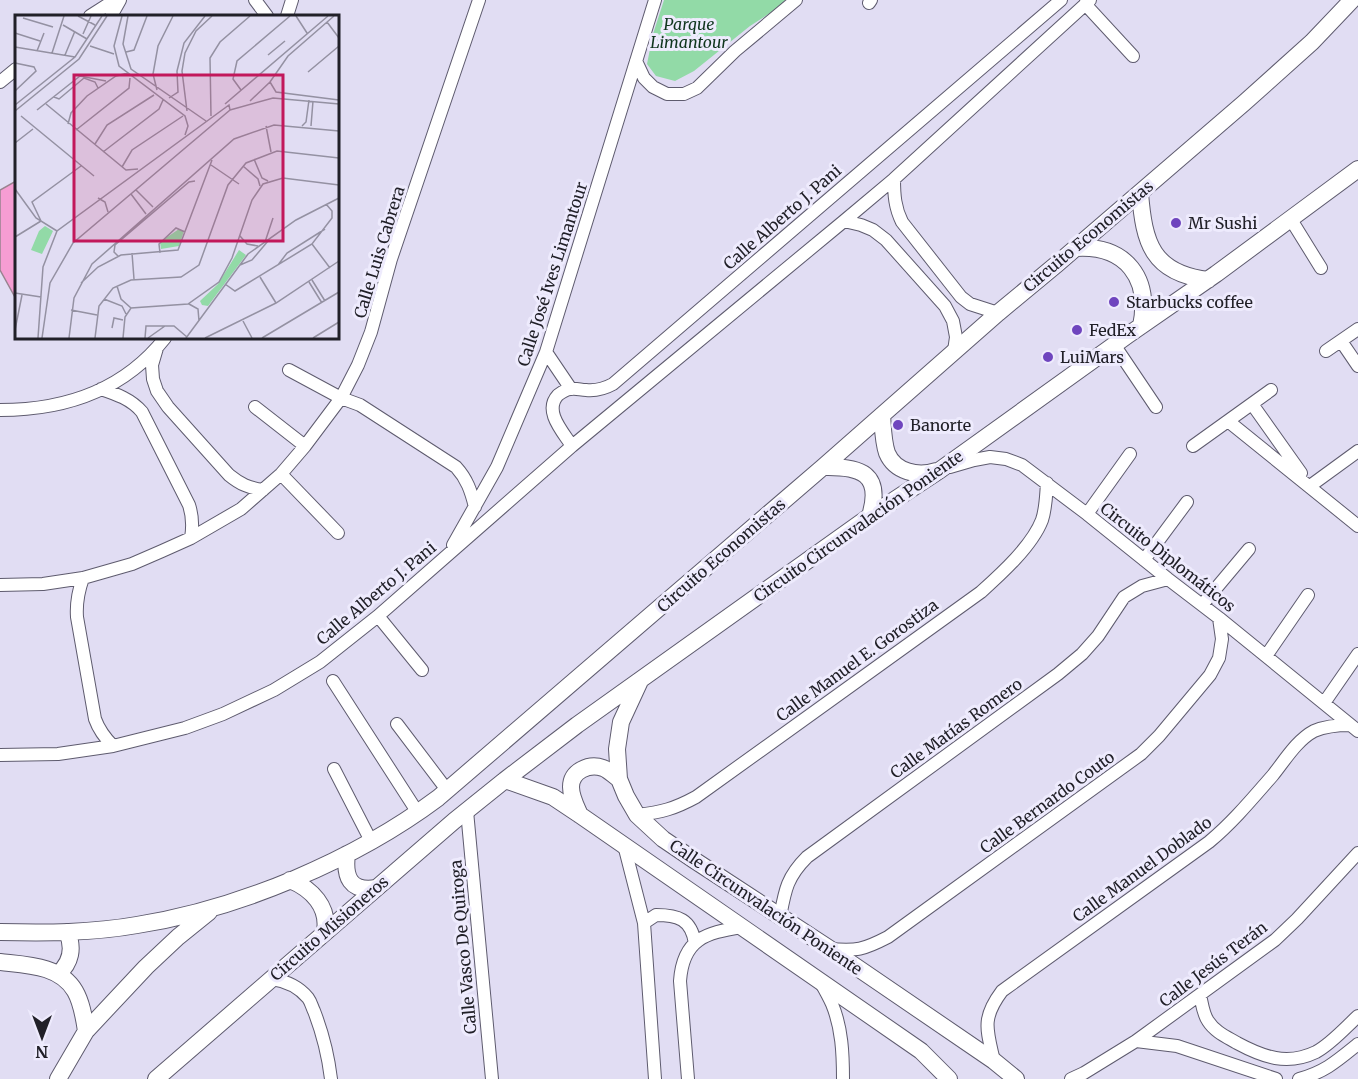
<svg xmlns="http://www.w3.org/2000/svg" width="1358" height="1079" viewBox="0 0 1358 1079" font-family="Merriweather,serif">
<rect width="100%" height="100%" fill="#e1ddf3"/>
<!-- green -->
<path fill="#92daa7" d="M 664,0 L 790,0 L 750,26 L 694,71 L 675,81 L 656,76 L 647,64 L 653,34 Z"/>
<!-- building -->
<path fill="#f69dd3" stroke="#98838f" stroke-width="1.5" d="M 16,181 L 16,299 L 0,270 L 0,190 Z"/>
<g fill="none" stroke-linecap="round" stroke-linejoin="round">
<defs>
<path id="street" d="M 255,0 L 267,16
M 869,3 L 871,0
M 1085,4 L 1133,56
M 90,16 L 115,0
M 111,16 L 120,0
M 287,16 L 292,0
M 636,61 L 644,78 L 653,87 L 667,94 L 684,94 L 697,88 L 735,51 L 796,0
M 0,82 L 16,69
M 894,179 C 894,195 895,208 902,222 L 961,297 L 970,304 L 998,313
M 1290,218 L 1321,268
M 844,221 L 861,225 L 873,230 L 886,240 L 945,306 L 953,321 L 956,337 L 954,351
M 1341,341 L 1358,366
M 1115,346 L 1156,407
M 157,348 L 152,365 L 153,379 L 157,391 L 168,407 L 229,475 C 240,484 249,488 263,490
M 1326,351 L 1358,329
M 546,352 L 571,389
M 289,370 L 341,398 L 360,405 L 456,467 C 467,479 471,491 475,507
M 101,389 C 116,394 131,399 142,412 L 189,505 C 193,517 193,526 191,538
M 1252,404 L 1301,473
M 255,407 L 305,446
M 0,410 C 65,410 124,390 165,338
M 1228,421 L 1358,526
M 572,446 C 563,432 543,411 558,395 C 562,392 566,389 571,389 C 576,388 581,390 586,390 C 596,391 604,389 613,384 L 1061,0
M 1193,446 L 1271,390
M 950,467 L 974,460 L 990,457 L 1006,459 L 1022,465 L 1087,514 L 1168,579 L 1219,618 L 1358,731
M 281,474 L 338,533
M 1310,486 L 1358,451
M 1087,514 L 1130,454
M 453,545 L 497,467 L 546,352 L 655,0
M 1144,560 L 1187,502
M 83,578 C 78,592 76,603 77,617 L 95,719 C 99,730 105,738 113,746
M 0,585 L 43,584 L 83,578 L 132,564 L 162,551 L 191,538 L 241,509 L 281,474 L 305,446 L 341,398 L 358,365 L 371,332 L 391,259 L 479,0
M 1202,605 L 1249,549
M 378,616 L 422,670
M 1266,656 L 1308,595
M 333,681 L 418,813
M 1324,703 L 1358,654
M 397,724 L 447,790
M 0,755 L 58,754 L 113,746 L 185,728 L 223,714 L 274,690 L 320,662 L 378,616 L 572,446 L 844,221 L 894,179 L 1090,0
M 334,769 L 371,841
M 467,811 L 492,1079
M 637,815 C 662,812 674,809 696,797 L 981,592 C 1001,574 1032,546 1042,520 C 1046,508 1046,496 1047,483
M 624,845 L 644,923 L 655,1079
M 780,917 C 785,890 787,877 807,857 L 1058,674 L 1082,654 L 1098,636 L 1124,597 L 1142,586 L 1168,579
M 644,923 L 656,915 C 678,915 691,919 695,943
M 830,949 C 857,951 863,950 888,937 L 1141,754 L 1159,736 L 1210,675 L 1219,658 L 1222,639 L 1219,618
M 272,979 C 286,981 299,987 308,998 C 311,1002 312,1007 314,1011 C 323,1034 328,1054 331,1079
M 821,983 C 825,990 829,997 832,1004 C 842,1028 843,1054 843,1079
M 1200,995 C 1202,1003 1203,1014 1208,1021 C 1215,1032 1227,1037 1237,1043 C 1263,1057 1287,1066 1316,1052 C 1331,1044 1346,1027 1358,1016
M 1136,1041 L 1177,1046 L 1276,1079
M 994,1061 C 987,1030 981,1019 1002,991 L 1209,842 C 1233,822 1252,799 1273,775 C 1285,760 1297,740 1314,731 C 1326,726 1338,725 1350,725
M 688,1079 L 680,981 C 683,939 705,933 742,927
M 1071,1079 L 1084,1073 L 1136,1041 L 1275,940 L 1297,919 L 1358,853
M 1299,1079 C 1325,1072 1337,1061 1358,1044"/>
<path id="secondary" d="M 1140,193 C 1144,243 1152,273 1208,280
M 1076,248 C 1126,245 1151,278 1141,326
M 882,415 C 883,428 883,441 887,453 C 895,472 918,477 936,471
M 823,467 C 860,466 883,473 870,516
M 640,681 L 621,722 L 617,749 L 619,779 L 626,796 L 637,815 L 663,839 L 694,860 L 830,949 L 994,1061 L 1016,1079
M 505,780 L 553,797 L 580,815 L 921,1051 L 949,1079
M 580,815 C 576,806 571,797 571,787 C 571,771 589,763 603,768 C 609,770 614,776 619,779
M 347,854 C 344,877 350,892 376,888
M 290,880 C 312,889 329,907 325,931
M 0,932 C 46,933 92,933 137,925 C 239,909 355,860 438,798 L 823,467 L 998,313 L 1057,264 L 1244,103 L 1312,42 L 1352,0
M 0,962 C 26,965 60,965 75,991 C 82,1003 84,1018 86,1031
M 58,974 C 71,963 74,948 67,932
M 58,1079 L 86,1031 L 146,967 L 178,937 L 209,912
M 156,1079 L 454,821 L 505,780 L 577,725 L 870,516 L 940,470 L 1128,335 L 1216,274 L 1358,169"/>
</defs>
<!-- street casing -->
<use href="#street" stroke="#5e5b6e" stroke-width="14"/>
<!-- secondary casing -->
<use href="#secondary" stroke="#5e5b6e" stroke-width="18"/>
<!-- street -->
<use href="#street" stroke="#fff" stroke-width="12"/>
<!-- secondary -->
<use href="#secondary" stroke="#fff" stroke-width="16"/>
</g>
<!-- markers -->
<g fill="#6f45be" stroke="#eeebfd" stroke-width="2">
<circle cx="1176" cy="223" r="6"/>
<circle cx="1114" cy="302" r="6"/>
<circle cx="1077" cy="330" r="6"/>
<circle cx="1048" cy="357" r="6"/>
<circle cx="898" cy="425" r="6"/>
</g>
<g text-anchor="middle" stroke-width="6" stroke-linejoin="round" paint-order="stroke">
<!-- park labels -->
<g font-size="16" font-style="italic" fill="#10361e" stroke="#eeebfd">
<text x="689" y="30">Parque<tspan x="689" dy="18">Limantour</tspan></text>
</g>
<!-- street labels -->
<g font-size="16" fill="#212028" stroke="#eeebfd">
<text transform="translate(782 217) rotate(-41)" y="6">Calle Alberto J. Pani</text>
<text transform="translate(1088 236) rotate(-40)" y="6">Circuito Economistas</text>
<text transform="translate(379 252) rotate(-73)" y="6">Calle Luis Cabrera</text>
<text transform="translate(552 274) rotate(-72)" y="6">Calle José Ives Limantour</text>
<text transform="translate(858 526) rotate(-35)" y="6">Circuito Circunvalación Poniente</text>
<text transform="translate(721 555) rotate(-41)" y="6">Circuito Economistas</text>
<text transform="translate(1168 557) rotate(38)" y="6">Circuito Diplomáticos</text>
<text transform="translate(376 593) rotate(-40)" y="6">Calle Alberto J. Pani</text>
<text transform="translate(857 660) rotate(-36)" y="6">Calle Manuel E. Gorostiza</text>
<text transform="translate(956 728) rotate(-36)" y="6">Calle Matías Romero</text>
<text transform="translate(1047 802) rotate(-36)" y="6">Calle Bernardo Couto</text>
<text transform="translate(1142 869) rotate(-36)" y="6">Calle Manuel Doblado</text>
<text transform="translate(766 907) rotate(34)" y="6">Calle Circunvalación Poniente</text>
<text transform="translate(329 928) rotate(-41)" y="6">Circuito Misioneros</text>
<text transform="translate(463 947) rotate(-95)" y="6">Calle Vasco De Quiroga</text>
<text transform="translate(1213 964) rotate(-37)" y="6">Calle Jesús Terán</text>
</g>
<!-- poi labels -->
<g font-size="16" fill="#212028" stroke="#eeebfd" text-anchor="start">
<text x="1188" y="229">Mr Sushi</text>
<text x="1126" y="308">Starbucks coffee</text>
<text x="1089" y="336">FedEx</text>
<text x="1060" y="363">LuiMars</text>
<text x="910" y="431">Banorte</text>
</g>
</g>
<!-- overview -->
<g transform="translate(15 15)">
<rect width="324" height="324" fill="#e1ddf3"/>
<path d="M 30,211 L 38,216 L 27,239 L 16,235 L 24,216 ZM 164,214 L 169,216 L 164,231 L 146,234 L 145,227 ZM 224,235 L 231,240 L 193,291 L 187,290 L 185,286 L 203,269 Z" fill="#92daa7"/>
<path fill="none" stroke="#9491a2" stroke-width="1.5" d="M 63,1 L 80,10M 107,1 L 99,31 L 104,51 L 170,101 L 173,111 L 170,120M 113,1 L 108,29 L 116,54 L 191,106M 281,1 L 292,18M 8,3 L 38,12M 312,7 L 324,23M 48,10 L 72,24M 0,18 L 25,26M 68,19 L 76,1M 75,31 L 99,39M 0,32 L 60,42M 22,36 L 29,18M 111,37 L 119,35 L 132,1M 37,38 L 49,1M 50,40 L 60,16M 253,40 L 270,26M 0,48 L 19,52 L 21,56 L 0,76M 293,57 L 324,31M 255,67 L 261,77 L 324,85M 142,75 L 138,59 L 143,31 L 158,1M 226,75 L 218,64 L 222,46 L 275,1M 39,82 L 44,84 L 69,63 L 80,67 L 83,73M 154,83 L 163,77 L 162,56 L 169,28 L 190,1M 235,86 L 255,67 L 273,41 L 319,1M 31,89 L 111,155 L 123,154M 210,89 L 313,1M 0,90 L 60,42 L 87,1M 22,95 L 65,61 L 91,66M 215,95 L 258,83 L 324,89M 0,96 L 64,44 L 92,1M 172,96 L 167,56 L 170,38 L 181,16 L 197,1M 6,101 L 79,161M 196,101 L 195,43 L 205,27 L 235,1M 53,109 L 56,98 L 72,81 L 101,61 L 113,58M 251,111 L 256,137M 287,111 L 291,107 L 294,85M 296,111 L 298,86M 61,115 L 114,73 L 115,63M 0,128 L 18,114M 80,129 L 92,110 L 139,80M 88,137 L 144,94 L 148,85M 239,144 L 247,163 L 253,166M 196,150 L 224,169M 228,151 L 243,164 L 245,171M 107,152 L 117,135 L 168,101M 0,174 L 21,203 L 42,216M 121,175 L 138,192M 116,179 L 131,199M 83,183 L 90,187 L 93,197M 26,206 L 17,187 L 66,151M 225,221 L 232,229 L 243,231M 0,222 L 26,206M 250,227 L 258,203M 297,229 L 315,253M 117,238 L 119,264M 145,238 L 144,229 L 161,213 L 170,217M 103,241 L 99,237 L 100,230 L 174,167 L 180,166M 225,250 L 237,245 L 253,226M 263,250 L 272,238 L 310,214M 245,262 L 261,288M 297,265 L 310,286M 294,267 L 307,288M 66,268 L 83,252 L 106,240 L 163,235 L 197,145M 210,269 L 220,276 L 297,229 L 317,203 L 317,196 L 311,189M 102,271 L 106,284 L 116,293M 0,278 L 26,282M 89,284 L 107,291 L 111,299M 174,289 L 183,294 L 184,306M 56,295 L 82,300M 228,306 L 237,323M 97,313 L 99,303 L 108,305M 0,315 L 7,280M 23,323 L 28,252 L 42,216 L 214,90 L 215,95 L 58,228 L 35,268 L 27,323M 54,323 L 59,283 L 77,249 L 219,124 L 259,110 L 324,116M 80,323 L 84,291 L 98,273 L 116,265 L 166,262 L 184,250 L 213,170 L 231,148 L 262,136 L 324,143M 108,323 L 110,302 L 116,293 L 173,289 L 204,267 L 217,243 L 237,185 L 248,169 L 268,163 L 324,170M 130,323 L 131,311 L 150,311M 133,323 L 150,311 L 159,311 L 172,322M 171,323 L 233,239 L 281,205 L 324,183M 190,323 L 261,288 L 324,246M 247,323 L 324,277M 298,323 L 324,307"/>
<path fill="#c2185b" fill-opacity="0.15" stroke="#c2185b" stroke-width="3" d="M 59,60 L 268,60 L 268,226 L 59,226 Z"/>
<rect width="324" height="324" fill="none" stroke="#212028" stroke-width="3"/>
</g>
<!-- north arrow -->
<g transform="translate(42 1037) rotate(180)" stroke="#eeebfd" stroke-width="4.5" paint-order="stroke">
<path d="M0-4.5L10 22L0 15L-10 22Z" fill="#212028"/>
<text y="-9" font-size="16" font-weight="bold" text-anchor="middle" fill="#212028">N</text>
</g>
</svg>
